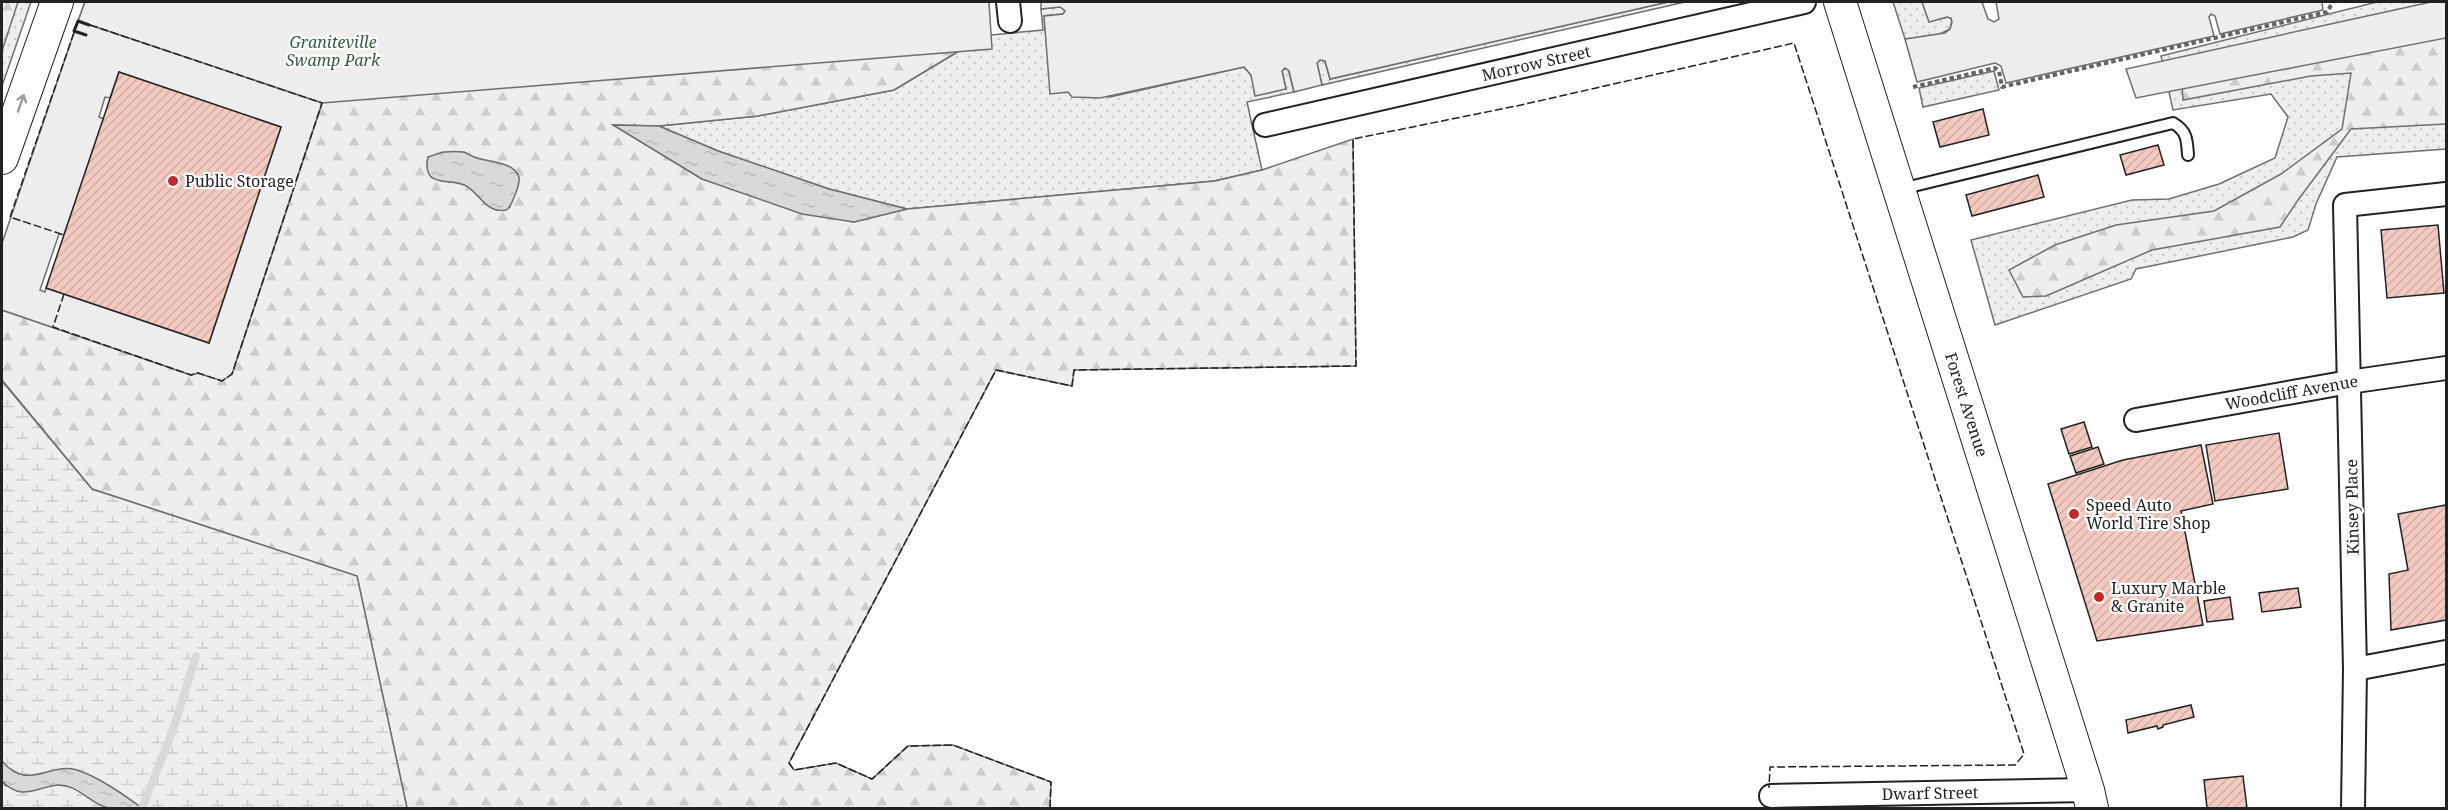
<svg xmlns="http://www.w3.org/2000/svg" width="2448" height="810" viewBox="0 0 2448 810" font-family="'Noto Serif',serif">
<defs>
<pattern id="grass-dots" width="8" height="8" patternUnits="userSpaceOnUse" patternTransform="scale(1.5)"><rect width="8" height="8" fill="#eee"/><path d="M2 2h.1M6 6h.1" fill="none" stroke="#ccc" stroke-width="1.8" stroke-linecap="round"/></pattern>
<pattern id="forest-firs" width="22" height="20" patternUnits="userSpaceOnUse" patternTransform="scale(1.5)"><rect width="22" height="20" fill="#eee"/><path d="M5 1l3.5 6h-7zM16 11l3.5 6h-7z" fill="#ccc"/></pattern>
<pattern id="wetland-marsh" width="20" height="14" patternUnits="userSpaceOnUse" patternTransform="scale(1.5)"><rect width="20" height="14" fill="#eee"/><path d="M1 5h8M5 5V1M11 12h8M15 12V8" fill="none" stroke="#ccc"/></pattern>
<pattern id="water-ripples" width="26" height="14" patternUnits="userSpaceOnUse" patternTransform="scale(1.5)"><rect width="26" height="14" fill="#d9d9d9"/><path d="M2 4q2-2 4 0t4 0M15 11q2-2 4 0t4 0" fill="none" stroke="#bababa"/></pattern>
<pattern id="building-hatch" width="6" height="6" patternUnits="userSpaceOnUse" patternTransform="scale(1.5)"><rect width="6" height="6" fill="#f3c9c0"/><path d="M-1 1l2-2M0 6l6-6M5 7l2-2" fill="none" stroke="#d0aca5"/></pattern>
</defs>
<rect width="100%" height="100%" fill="#fff"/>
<!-- grass -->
<path fill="url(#grass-dots)" stroke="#6f6f6f" stroke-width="1.5" d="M 2,2 L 31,2 L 2,86 Z
M 1668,2 L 1685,2 L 1322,85 L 1317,63 L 1320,60 L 1325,61 L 1330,79 Z
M 1893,2 L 1922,2 L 1929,21 L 1949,17 L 1952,20 L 1950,29 L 1940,34 L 1905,39 Z
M 2377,2 L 2446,2 L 2446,149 L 2337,157 L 2316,204 L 2308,230 L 2293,237 L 2136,269 L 2131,279 L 1995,325 L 1971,240 L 2132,200 L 2169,199 L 2219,184 L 2275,158 L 2288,117 L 2271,94 L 2173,110 L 2161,56 Z
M 1060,7 L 1064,8 L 1065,13 L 1063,14 L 1044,16 L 1051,93 L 1068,92 L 1110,97 L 1244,67 L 1251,75 L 1286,89 L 1282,70 L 1288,68 L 1294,92 L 1247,102 L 1262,170 L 1214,181 L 907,209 L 829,189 L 718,151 L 659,126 L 758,116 L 894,90 L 974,42 L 991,35 L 1043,30 L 1041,9 Z
M 1994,71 L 1999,90 L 1923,107 L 1919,88 Z"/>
<!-- forest -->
<path fill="url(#forest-firs)" stroke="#6f6f6f" stroke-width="1.5" fill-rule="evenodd" d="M 2,2 L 18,2 L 2,51 Z
M 85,2 L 989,2 L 974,42 L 894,90 L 758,116 L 659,126 L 614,125 L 702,179 L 853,222 L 907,209 L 1215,181 L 1262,170 L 1353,139 L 1356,366 L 1074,370 L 1072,386 L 996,370 L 789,763 L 794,770 L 836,763 L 872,779 L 908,746 L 953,745 L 1051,782 L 1050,808 L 407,808 L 357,576 L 92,489 L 2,380 L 2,310 L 191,375 L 198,373 L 222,380 L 232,374 L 322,103 L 78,21 ZM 464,152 L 475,158 L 506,166 L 510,207 C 490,219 480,194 467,186 C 451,177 422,189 428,157 Z
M 2446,10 L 2446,124 L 2351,129 L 2298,200 L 2280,227 L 2152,250 L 2046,296 L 2023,297 L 2009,270 L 2055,245 L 2116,225 L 2214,211 L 2281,174 L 2342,129 L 2351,73 L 2311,76 L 2183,100 L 2181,68 Z"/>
<!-- wetland -->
<path fill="url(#wetland-marsh)" stroke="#6f6f6f" stroke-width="1.5" d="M 2,381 L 92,489 L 357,576 L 407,808 L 142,808 L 93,778 L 63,769 L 35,776 L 21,775 L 8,768 L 2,761 Z
M 2,781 L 6,786 L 59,785 L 72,787 L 109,808 L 2,808 Z"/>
<!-- park -->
<path fill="#eee" stroke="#6f6f6f" stroke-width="1.5" d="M 85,2 L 989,2 L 992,49 L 322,103 L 78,21 Z
M 2431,2 L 2446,2 L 2446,38 L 2136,98 L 2126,69 Z"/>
<!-- parking -->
<path fill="#ededed" stroke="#6f6f6f" stroke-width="1.5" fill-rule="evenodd" d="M 1041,2 L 1668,2 L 1330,79 L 1325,61 L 1320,60 L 1317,63 L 1322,85 L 1294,92 L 1289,71 L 1285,68 L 1282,71 L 1286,89 L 1255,96 L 1251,75 L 1244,67 L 1100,98 L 1072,97 L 1068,92 L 1050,94 L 1044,16 L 1063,14 L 1065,11 L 1060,7 L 1041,9 Z
M 1922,2 L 1982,2 L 1988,19 L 1994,22 L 1999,19 L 1996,2 L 2322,2 L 2323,10 L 2220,34 L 2215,16 L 2211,14 L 2209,17 L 2214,36 L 2006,83 L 2001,66 L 1995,63 L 1917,82 L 1905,39 L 1945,33 L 1950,29 L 1952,22 L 1951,18 L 1947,17 L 1929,22 Z
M 78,21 L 322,103 L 232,374 L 222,381 L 198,373 L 191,375 L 2,310 L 2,243 ZM 119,72 L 281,127 L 209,343 L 46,288 L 45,292 L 40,290 L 59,234 L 64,235 L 104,119 L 99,117 L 105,97 L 110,98 Z"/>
<!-- water -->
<path fill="url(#water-ripples)" stroke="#6f6f6f" stroke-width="1.5" d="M 613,125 L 659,126 L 718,151 L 829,189 L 907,209 L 854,222 L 802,214 L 702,179 Z
M 443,152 C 449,152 456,151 462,152 C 466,152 469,155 474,157 C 486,162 514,161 519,177 C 520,183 517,190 515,195 C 513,199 511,208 506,210 C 488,214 480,195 468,187 C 453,176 421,191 428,157 Z
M 2,761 C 28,792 48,762 77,770 C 99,777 124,795 142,808 C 132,809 119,810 109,808 C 91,805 78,784 58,785 C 36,787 22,802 2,781 Z"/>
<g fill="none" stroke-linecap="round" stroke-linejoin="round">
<!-- stream -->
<path stroke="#d9d9d9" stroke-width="8" d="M 142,808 L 172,733 L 196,656"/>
</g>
<!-- building -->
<path fill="url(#building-hatch)" stroke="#222" stroke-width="1.5" d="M 119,72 L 281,127 L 209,343 L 46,288 Z
M 1983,109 L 1989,135 L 1940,147 L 1933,122 Z
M 2158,145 L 2164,165 L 2126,175 L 2120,155 Z
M 2038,175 L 2044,197 L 1972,216 L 1966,195 Z
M 2438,225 L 2444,293 L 2387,298 L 2381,230 Z
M 2084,422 L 2092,447 L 2069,454 L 2061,429 Z
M 2279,433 L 2288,489 L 2215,501 L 2206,445 Z
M 2201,445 L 2213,504 L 2181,511 L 2203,625 L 2097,641 L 2048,484 L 2123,460 Z
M 2098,447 L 2104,464 L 2076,473 L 2070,456 Z
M 2446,505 L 2446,620 L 2391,630 L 2389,574 L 2408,570 L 2398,514 Z
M 2298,588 L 2301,607 L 2262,612 L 2259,593 Z
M 2230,597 L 2233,619 L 2207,622 L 2204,601 Z
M 2191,705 L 2194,717 L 2163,725 L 2163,727 L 2158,729 L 2157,726 L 2128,733 L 2126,720 Z
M 2243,776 L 2247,808 L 2207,808 L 2204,780 Z"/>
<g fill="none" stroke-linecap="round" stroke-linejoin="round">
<defs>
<path id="service" d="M 1901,189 L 2173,123 C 2187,131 2187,140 2188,155"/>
<g id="minor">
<path d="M 1008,2 L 1010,21"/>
<path id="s1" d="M 1265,125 L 1804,2"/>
<path id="s2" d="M 2136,420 L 2349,382 L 2446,368"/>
<path d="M 2355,669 L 2446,652"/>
<path id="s3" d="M 1771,796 L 2088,790"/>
<path d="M 2353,808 L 2355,669 L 2345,205 L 2446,194"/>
</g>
<g id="secondary">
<path id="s4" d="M 1840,2 L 2088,790 L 2092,808"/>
<path d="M 2,158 L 57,2"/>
</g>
</defs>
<!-- service casing -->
<use href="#service" stroke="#222" stroke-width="14"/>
<!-- minor casing -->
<use href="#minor" stroke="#222" stroke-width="26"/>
<!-- secondary casing -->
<use href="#secondary" stroke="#222" stroke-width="34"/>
<!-- path -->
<path stroke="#646464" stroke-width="4" stroke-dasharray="4.5 3" stroke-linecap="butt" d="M 1913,87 L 1995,68 L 1999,71 L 2002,87 L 2327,12 L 2333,2"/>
<!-- service -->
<use href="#service" stroke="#fff" stroke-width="10"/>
<!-- minor -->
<use href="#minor" stroke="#fff" stroke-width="22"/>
<!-- secondary -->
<use href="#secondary" stroke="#fff" stroke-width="32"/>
<!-- fence -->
<path stroke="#222" stroke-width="1.5" stroke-dasharray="8 3" stroke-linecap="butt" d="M 64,294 L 53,327 L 191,375 L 198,373 L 222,381 L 232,374 L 322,103 L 78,21 L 10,217 L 64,235
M 1050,808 L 1051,782 L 953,745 L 908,746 L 872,779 L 836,763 L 794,770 L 789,763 L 996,370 L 1072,386 L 1074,370 L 1356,366 L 1353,139 L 1521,105 L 1794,43 L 2024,754 L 2015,765 L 1770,767 L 1769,788"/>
<!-- wall -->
<path stroke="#222" stroke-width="3" d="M 86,35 L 74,31 L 78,21 L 89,25"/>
</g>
<!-- one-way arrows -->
<defs><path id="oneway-shaft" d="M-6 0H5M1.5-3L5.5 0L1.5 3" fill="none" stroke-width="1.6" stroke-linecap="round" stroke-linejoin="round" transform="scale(1.5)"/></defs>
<use stroke="#9c9c9c" href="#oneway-shaft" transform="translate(21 103) rotate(-71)"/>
<!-- markers -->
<g fill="#c62828" stroke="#fff" stroke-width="2">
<circle cx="173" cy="181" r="6"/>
<circle cx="2074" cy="514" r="6"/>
<circle cx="2099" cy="597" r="6"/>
</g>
<g text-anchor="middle" stroke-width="4.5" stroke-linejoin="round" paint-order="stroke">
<!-- park labels -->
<g font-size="16" font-style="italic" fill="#2f5e38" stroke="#fff">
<text x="333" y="48">Graniteville<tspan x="333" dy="18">Swamp Park</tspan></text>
</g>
<!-- street labels -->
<g font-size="16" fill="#222" stroke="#fff">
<text dy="6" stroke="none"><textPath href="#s1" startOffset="278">Morrow Street</textPath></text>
<text dy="6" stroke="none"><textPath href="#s2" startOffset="158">Woodcliff Avenue</textPath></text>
<text dy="6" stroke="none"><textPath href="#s4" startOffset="422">Forest Avenue</textPath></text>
<text transform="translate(2352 507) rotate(-91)" y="6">Kinsey Place</text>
<text dy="6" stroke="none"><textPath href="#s3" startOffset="159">Dwarf Street</textPath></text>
</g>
<!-- poi labels -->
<g font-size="16" fill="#222" stroke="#fff" text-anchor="start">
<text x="185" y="187">Public Storage</text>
<text x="2086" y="511">Speed Auto<tspan x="2086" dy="18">World Tire Shop</tspan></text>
<text x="2111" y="594">Luxury Marble<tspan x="2111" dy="18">&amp; Granite</tspan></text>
</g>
</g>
<!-- border -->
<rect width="2448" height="810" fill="none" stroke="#222222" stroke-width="6"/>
</svg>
